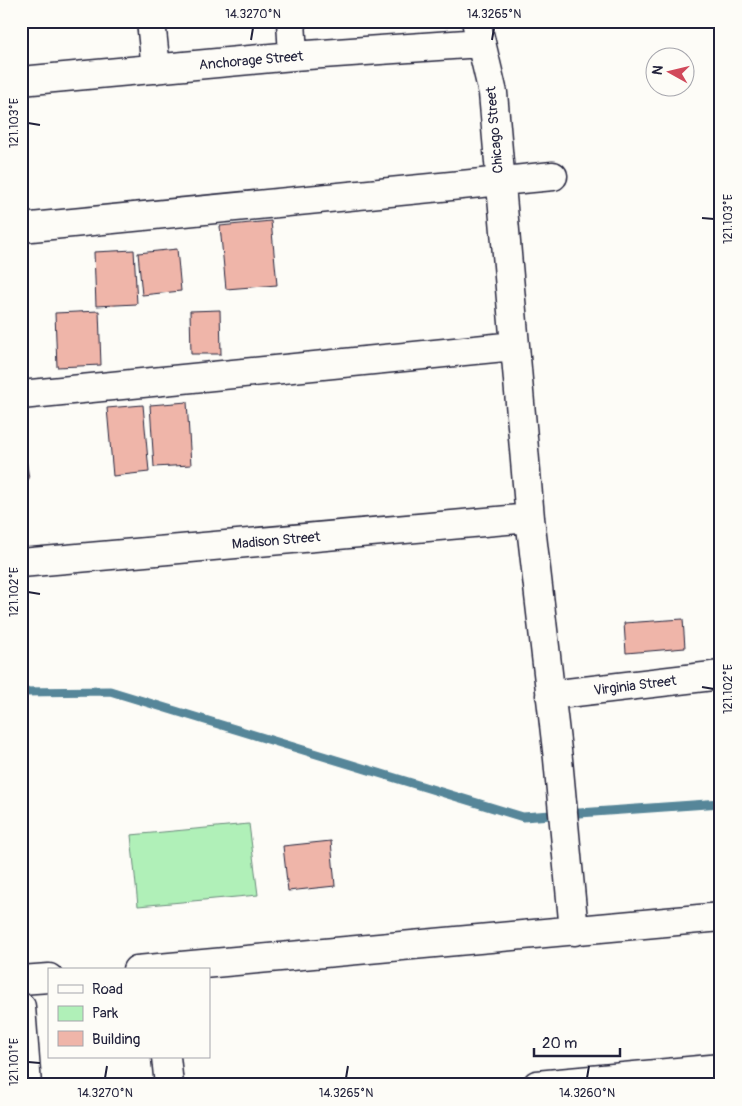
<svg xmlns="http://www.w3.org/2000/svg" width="742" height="1106" viewBox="0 0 742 1106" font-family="Pangolin,sans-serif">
<rect width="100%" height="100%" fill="#fdfcf7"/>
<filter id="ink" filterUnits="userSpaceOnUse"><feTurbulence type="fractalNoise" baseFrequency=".02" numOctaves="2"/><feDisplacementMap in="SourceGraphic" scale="10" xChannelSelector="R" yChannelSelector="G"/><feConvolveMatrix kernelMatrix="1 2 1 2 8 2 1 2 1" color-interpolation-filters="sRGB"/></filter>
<g filter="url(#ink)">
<!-- green -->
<path fill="#b0f0b8" stroke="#69897a" d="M 249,824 L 258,895 L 138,906 L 131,835 Z"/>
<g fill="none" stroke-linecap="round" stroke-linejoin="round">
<!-- stream -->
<path stroke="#578699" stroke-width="9" d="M 21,692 L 110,691 L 523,817 L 721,803"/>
</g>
<!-- building -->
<path fill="#efb5a9" stroke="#22223b" d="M 716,21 L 721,21 L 721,45 Z
M 271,221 L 277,285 L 226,289 L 220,226 Z
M 177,249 L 181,291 L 142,295 L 138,253 Z
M 134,250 L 137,304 L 96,306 L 94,252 Z
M 220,310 L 221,354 L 191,354 L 190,311 Z
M 99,311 L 101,365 L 57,367 L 55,313 Z
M 187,402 L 191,465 L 154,467 L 150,405 Z
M 143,405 L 149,472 L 113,476 L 107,408 Z
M 21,424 L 29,479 L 21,481 Z
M 683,619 L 685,648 L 626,653 L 624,623 Z
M 331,841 L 335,886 L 288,891 L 283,846 Z"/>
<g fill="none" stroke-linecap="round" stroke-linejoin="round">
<defs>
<path id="minor" d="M 151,21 L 156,69
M 291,21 L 293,56
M 476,21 L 493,93 L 530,518 L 558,759 L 574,931
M 21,81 L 293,56 L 481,43
M 21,228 L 553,176
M 21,395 L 515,346
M 21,563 L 530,518
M 550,695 L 721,675
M 137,970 L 721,917
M 21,980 L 49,978
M 21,1007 L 27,1085
M 166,1057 L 169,1085
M 537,1085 L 721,1068"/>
</defs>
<!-- minor casing -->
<use href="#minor" stroke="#22223b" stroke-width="31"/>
<!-- minor -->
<use href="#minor" stroke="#fdfcf7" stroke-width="28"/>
</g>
</g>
<!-- ticks -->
<path fill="none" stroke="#22223b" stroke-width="2" d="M 251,40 L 253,28M 492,40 L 494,28M 28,123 L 40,125M 702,218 L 714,219M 28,592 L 40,594M 702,687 L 714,689M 28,1062 L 40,1063M 105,1078 L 107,1066M 346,1078 L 348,1066M 587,1078 L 589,1066"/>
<g text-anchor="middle" stroke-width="4" stroke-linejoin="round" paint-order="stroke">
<!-- street labels -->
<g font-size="14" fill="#22223b" stroke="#fdfcf7">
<text transform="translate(251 60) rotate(-5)" y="5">Anchorage Street</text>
<text transform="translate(494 130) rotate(-95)" y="5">Chicago Street</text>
<text transform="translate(276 540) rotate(-5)" y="5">Madison Street</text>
<text transform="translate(635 685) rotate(-7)" y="5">Virginia Street</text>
</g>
</g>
<!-- margin -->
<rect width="742" height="1106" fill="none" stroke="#fdfcf7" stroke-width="55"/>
<!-- legend -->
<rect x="48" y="968" width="162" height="90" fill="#fdfcf7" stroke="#a5a5ac"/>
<rect x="58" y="985" width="25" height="8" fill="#fdfcf7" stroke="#a5a5ac"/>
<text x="92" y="994" font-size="15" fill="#22223b">Road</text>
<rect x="58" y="1006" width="25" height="15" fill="#b0f0b8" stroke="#a5a5ac"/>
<text x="92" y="1018" font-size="15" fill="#22223b">Park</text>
<rect x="58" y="1031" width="25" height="15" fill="#efb5a9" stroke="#a5a5ac"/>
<text x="92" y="1044" font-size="15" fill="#22223b">Building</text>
<!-- north arrow -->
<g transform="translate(670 72) rotate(278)"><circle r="24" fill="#fdfcf7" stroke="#a5a5ac"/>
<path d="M0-4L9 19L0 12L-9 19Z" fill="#d1495b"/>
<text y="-8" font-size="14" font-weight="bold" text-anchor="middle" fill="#22223b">N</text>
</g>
<!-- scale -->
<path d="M534 1048v8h86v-8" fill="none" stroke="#22223b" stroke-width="2.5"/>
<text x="542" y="1048" font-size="15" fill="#22223b" stroke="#fdfcf7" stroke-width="4" paint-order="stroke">20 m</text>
<rect x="28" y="28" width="686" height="1050" fill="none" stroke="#22223b" stroke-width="2"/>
<g font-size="12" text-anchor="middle" fill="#22223b">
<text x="253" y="18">14.3270°N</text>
<text x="494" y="18">14.3265°N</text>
<text transform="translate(14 123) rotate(-90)" y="4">121.103°E</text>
<text transform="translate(728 219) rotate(-90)" y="4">121.103°E</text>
<text transform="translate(14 592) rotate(-90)" y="4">121.102°E</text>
<text transform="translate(728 689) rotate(-90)" y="4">121.102°E</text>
<text transform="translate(14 1062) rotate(-90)" y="4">121.101°E</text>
<text x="105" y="1097">14.3270°N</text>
<text x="346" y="1097">14.3265°N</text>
<text x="587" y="1097">14.3260°N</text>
</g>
</svg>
